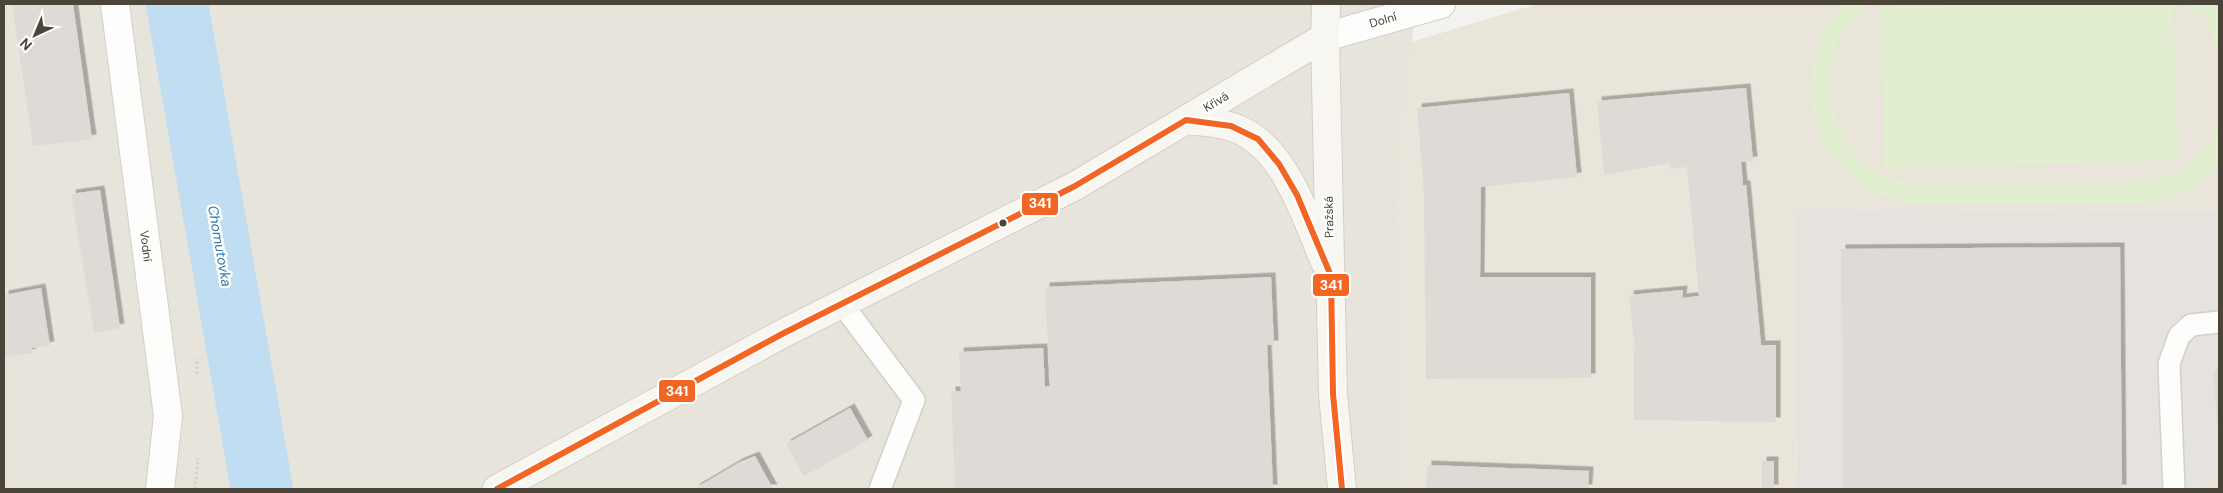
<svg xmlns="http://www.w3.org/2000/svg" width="2223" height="493" viewBox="0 0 2223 493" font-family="'DM Sans',sans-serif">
<defs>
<filter id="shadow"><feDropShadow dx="4.5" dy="-4.5" stdDeviation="0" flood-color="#0004"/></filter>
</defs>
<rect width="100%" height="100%" fill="#f4f2ee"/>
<!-- residential -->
<path fill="#e7e4dc" d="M 4,4 L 1417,4 L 1398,139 L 1400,489 L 4,489 Z"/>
<!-- industrial -->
<path fill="#e6e2de" d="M 1794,208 L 2219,211 L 2219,489 L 1797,489 Z"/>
<!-- education -->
<path fill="#eae5da" d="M 1537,4 L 2219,4 L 2219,211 L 1794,208 L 1797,489 L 1400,489 L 1398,139 L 1411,42 Z"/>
<!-- green -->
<path fill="#e1eecf" d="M 1842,4 L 1871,4 C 1859,14 1842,29 1837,45 C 1820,91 1835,143 1876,171 C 1891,181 1910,183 1927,186 L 2148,182 L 2180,170 L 2212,140 L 2219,124 C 2219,133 2222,156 2218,163 C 2206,187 2172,200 2148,203 L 1907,204 L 1867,189 L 1833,158 L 1819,135 L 1810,105 L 1810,80 L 1818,44 L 1825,28 Z
M 1979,4 L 2173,4 L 2178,160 L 1885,169 L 1880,7 Z
M 2187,4 L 2219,4 L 2219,50 L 2205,21 Z"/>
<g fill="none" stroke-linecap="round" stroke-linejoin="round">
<!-- river -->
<path stroke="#c0ddf1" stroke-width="62" d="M 177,4 L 262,489"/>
</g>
<!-- building -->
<path fill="#dedbd6" filter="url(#shadow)" d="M 12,4 L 73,4 L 92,139 L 33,146 Z
M 1746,88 L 1753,161 L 1741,162 L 1743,185 L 1746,185 L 1761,345 L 1776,345 L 1776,422 L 1634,420 L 1634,350 L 1635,349 L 1629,295 L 1683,290 L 1682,298 L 1699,296 L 1687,167 L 1671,169 L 1670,163 L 1604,175 L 1597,101 Z
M 1569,93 L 1577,177 L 1481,187 L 1480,277 L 1591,277 L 1591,378 L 1426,379 L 1424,194 L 1417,108 Z
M 100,190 L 120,328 L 94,333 L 71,194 Z
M 2120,247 L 2122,489 L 1843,489 L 1841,249 Z
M 1271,277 L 1274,345 L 1267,345 L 1273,489 L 955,489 L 951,391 L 961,391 L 959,352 L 1043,348 L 1045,387 L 1050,386 L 1045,287 Z
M 41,288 L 50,346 L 31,348 L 32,353 L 4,358 L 4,295 Z
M 2213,372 L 2219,372 L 2219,429 L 2218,429 Z
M 850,408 L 868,440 L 804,476 L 786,444 Z
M 755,456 L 773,489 L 694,489 L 740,462 Z
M 1762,461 L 1774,461 L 1774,489 L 1762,489 Z
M 1427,465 L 1589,471 L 1588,489 L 1426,489 Z"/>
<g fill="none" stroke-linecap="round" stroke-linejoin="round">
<defs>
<path id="lane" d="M 842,304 L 914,400 L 880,489
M 2174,489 L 2169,364 L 2179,336 L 2191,325 L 2219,322"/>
<path id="street" d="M 115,4 L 168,416 L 160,489
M 1325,37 L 1441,4"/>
<path id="secondary" d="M 1326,4 L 1325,37 L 1333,394 L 1342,489
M 1186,120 C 1201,122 1218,122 1232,127 C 1284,143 1305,216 1325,262
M 497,489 L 782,334 L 1075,186 L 1325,37"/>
</defs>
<!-- lane casing -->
<use href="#lane" stroke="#d2d0cb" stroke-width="24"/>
<!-- street casing -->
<use href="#street" stroke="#d2d0cb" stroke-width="30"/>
<!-- secondary casing -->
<use href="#secondary" stroke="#d3cfc5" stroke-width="30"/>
<!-- path -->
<path stroke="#d3d2cc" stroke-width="3" stroke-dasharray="2.5 2.5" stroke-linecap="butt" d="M 197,374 L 197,358
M 195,489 L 198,458"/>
<!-- lane -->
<use href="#lane" stroke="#fdfdfc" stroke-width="21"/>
<!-- street -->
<use href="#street" stroke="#fdfdfc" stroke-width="28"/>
<!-- secondary -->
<use href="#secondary" stroke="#f7f6f1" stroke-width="28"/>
<defs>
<path id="bus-1" d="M 497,489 L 782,334 L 1075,186 L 1186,120 L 1231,126 L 1258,139 L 1279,164 L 1297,195 L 1331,276 L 1333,394 L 1342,489"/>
</defs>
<!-- bus-1 casing -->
<use href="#bus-1" stroke="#fff" stroke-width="10"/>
<!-- bus-1 -->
<use href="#bus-1" stroke="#f26522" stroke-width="6"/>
</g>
<!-- markers -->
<circle fill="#4b4439" stroke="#fff" stroke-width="2" cx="1003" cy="223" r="4.5"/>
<g text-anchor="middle" stroke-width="5" stroke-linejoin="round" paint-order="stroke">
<!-- street labels -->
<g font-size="12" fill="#4b4439" stroke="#fff">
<text transform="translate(1383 20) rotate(-16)" y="4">Dolní</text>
<text transform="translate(1216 102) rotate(-31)" y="4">Křivá</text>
<text transform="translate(1329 217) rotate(-91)" y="4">Pražská</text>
<text transform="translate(146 246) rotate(83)" y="4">Vodní</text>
</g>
<!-- water labels -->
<g font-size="14" font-style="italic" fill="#2e7ab2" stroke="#fff">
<text transform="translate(220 246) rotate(80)" y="5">Chomutovka</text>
</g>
</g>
<g stroke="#fff" stroke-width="2">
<rect x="1021" y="192" width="38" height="24" rx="5" fill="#f26522"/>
<rect x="1312" y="273" width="38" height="24" rx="5" fill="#f26522"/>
<rect x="658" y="379" width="38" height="24" rx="5" fill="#f26522"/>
</g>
<g font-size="14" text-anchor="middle" font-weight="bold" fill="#fff">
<text x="1040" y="208">341</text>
<text x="1331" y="290">341</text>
<text x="677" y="396">341</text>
</g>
<!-- border -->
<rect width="2223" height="493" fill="none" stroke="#4b4439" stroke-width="10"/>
<!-- north arrow -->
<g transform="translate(35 35) rotate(224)" stroke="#ffffff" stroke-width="4" paint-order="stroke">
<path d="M0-4L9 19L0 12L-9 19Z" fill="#4b4439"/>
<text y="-8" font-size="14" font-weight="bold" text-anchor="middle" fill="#4b4439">N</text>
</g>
</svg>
